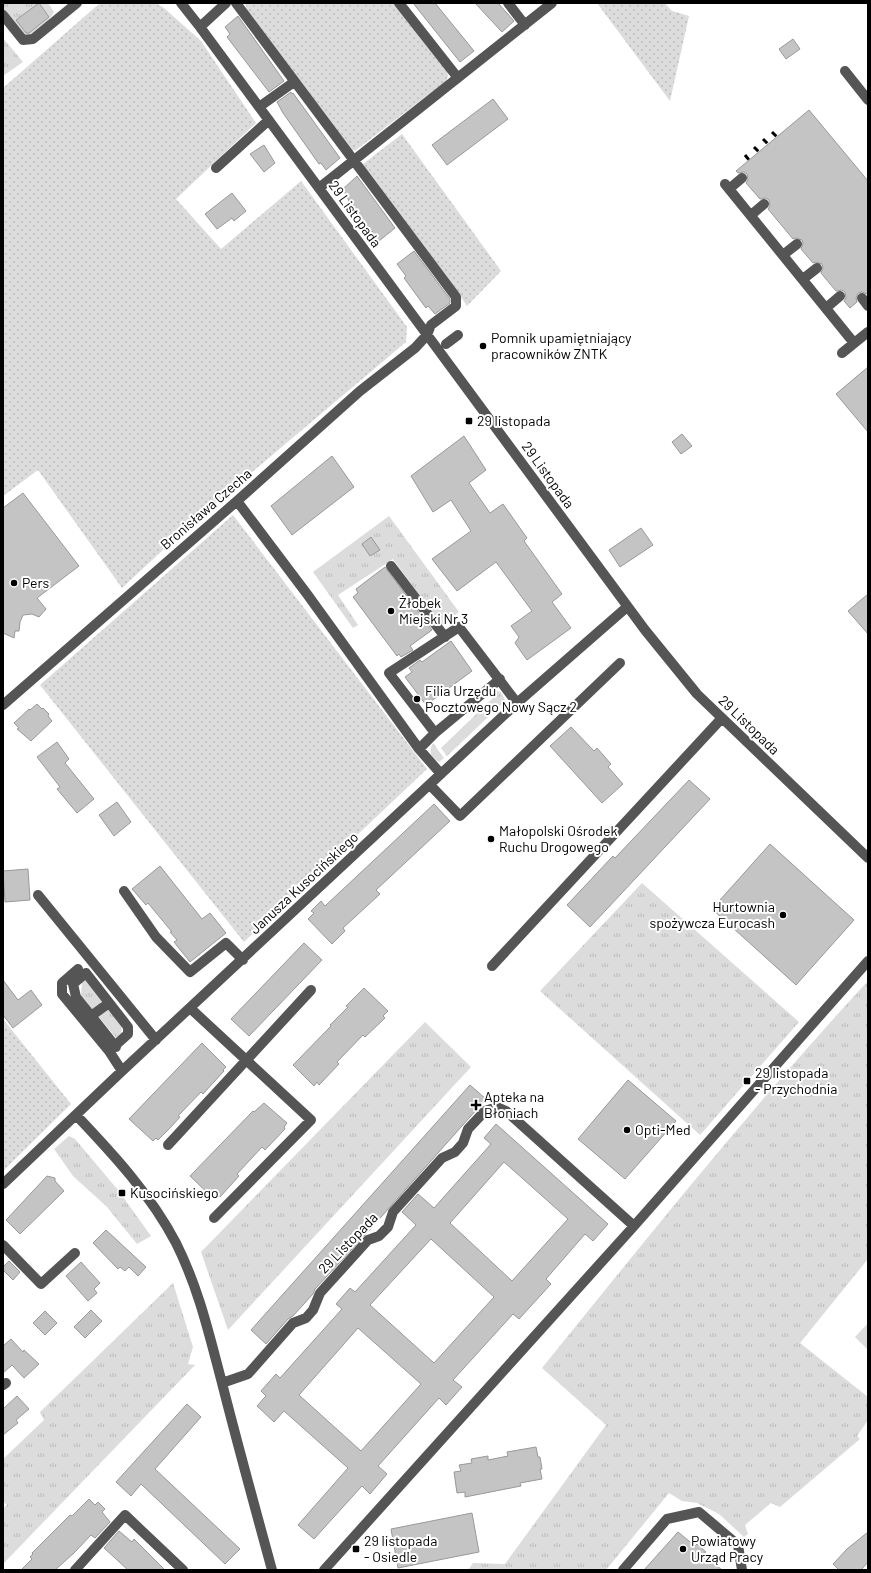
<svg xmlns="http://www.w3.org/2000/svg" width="871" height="1573" viewBox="0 0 871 1573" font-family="Barlow,sans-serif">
<defs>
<pattern id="grass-tufts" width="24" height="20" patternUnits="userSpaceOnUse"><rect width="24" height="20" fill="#dcdcdc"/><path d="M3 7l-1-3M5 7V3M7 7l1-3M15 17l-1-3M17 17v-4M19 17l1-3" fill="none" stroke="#bbb"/></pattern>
<pattern id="park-dots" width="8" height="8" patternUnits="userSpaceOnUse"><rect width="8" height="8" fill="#dcdcdc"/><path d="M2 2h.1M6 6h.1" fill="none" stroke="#bbb" stroke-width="1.8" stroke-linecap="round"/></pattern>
</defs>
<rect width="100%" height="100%" fill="#fff"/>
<!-- grass -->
<path fill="url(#grass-tufts)" d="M 3,3 L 48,3 L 54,12 C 46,25 37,34 23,38 L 3,13 Z
M 3,38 L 23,62 L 3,76 Z
M 389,516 L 459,612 L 441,625 L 393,559 L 338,595 L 358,625 L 353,628 L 313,572 Z
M 493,690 C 501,690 503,694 505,701 L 447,756 L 441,748 L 493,698 L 488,691 Z
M 433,743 L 444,758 L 439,762 C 431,757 428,752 433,743 Z
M 642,883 L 799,1022 L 700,1135 L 540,991 Z
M 87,978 L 103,998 L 100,1004 L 92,1010 L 81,996 L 82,982 Z
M 868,981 L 868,1259 L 800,1343 L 868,1397 L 868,1420 L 857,1436 L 860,1439 L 780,1507 L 771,1503 L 745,1525 L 748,1534 L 744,1537 L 719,1514 L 697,1503 L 682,1501 L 669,1493 L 606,1570 L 468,1570 L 473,1563 L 505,1564 L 606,1425 L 542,1368 C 648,1237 753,1105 868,981 Z
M 108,1008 L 122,1022 L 121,1036 L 118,1040 L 98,1016 Z
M 425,1022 L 471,1067 L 228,1330 L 201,1252 Z
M 69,1136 L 75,1139 L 118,1190 L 151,1236 L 137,1244 L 107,1207 L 73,1176 L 54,1149 Z
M 173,1283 L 193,1347 L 188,1364 L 195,1365 L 3,1564 L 3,1509 L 7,1505 L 3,1501 L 3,1459 L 44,1420 L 40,1412 Z"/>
<!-- park -->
<path fill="url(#park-dots)" d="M 100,3 L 156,3 L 164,8 L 201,41 L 256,123 L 176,199 L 221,249 L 301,181 L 407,327 L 406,342 L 192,523 L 122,588 L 38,470 L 3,496 L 3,88 Z
M 245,3 L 394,3 L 447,69 L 448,76 L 446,81 L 356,150 L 350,151 L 248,12 Z
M 597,3 L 665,3 L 672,11 L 689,16 L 670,101 Z
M 402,134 L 501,271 L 467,306 L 448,278 L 366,172 L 363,164 Z
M 233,515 L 427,769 L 244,942 L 40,685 Z
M 3,1019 L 71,1104 L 3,1171 Z"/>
<!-- pitch -->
<path fill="#dcdcdc" d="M 868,1323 L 868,1350 L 855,1337 Z"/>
<!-- building -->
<path fill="#c4c4c4" stroke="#999" fill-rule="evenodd" d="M 39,3 L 49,17 L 29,33 L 26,33 L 16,20 Z
M 413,3 L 435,3 L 474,51 L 460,62 Z
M 475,3 L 498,3 L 514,21 L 502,32 Z
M 238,16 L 284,81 L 269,92 L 227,37 L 230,34 L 225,27 Z
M 793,39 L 800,49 L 786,59 L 779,49 Z
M 291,92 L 292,94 L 293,93 L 340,158 L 326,170 L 321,163 L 319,164 L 283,113 L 277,102 Z
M 493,99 L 508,119 L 447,165 L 432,145 Z
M 809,110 L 868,181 L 868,293 L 867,294 L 862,292 L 858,293 L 856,298 L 857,302 L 850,308 L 844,301 L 846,298 L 845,292 L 842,290 L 836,291 L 821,273 L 823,267 L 822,264 L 816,262 L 813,263 L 801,249 L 803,243 L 802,240 L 796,238 L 793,239 L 768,209 L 770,206 L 769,200 L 766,198 L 760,199 L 746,183 L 748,180 L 747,174 L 744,172 L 738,173 L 736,171 Z
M 264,145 L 275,163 L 264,172 L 250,154 Z
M 357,176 L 395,228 L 379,241 L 372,231 L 370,233 L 348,203 L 349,201 L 343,189 Z
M 232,193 L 246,211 L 234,221 L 232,218 L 217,229 L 205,214 Z
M 414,251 L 450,299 L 450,303 L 435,314 L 428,306 L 426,308 L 404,278 L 406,276 L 397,264 Z
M 868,367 L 868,432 L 836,394 Z
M 682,434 L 692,446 L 681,454 L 672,442 Z
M 464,436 L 486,470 L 469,483 L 490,513 L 503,504 L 527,538 L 524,541 L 562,594 L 552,602 L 571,628 L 527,660 L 515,643 L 519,637 L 511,626 L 532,611 L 496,562 L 457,591 L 432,559 L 471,531 L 451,500 L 433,512 L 411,476 Z
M 332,456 L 354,487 L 292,535 L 271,506 Z
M 23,493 L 79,566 L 37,598 L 46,609 L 39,617 L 32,614 L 23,615 L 20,622 L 19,631 L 15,631 L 14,638 L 3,633 L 3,508 Z
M 641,528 L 653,545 L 620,567 L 609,550 Z
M 371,537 L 380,550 L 370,556 L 362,544 Z
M 385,567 L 432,630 L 410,646 L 413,650 L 401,657 L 399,654 L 397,656 L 353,597 L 358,593 L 356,589 Z
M 868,594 L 868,634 L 848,611 Z
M 451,641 L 472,671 L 426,705 L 405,677 L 412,672 L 409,668 L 420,660 L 422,662 Z
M 37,704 L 42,709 L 43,708 L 49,714 L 48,716 L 52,721 L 31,741 L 17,729 L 19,728 L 14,723 L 29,709 L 30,710 Z
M 571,727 L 594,751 L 597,748 L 611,764 L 608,767 L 623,784 L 602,803 L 550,746 Z
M 57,742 L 69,759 L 65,763 L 94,799 L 77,813 L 57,789 L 60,787 L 37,757 Z
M 689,780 L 710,799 L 590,927 L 567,905 L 613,856 L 615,858 Z
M 117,802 L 131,822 L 114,836 L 99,815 Z
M 434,804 L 450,821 L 376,890 L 380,894 L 343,928 L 345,931 L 332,944 L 308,919 L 314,913 L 311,911 L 321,901 L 325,906 Z
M 770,844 L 854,920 L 796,985 L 712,909 Z
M 160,866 L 202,919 L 210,913 L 226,933 L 190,962 L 174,942 L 177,940 L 170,932 L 172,932 L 148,903 L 146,905 L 132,889 Z
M 28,869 L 30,900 L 5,902 L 3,871 Z
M 304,943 L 322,960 L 249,1036 L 231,1019 Z
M 3,980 L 18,1000 L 31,990 L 42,1005 L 13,1028 L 3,1015 Z
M 364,988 L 388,1011 L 383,1016 L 385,1018 L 365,1037 L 363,1035 L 337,1062 L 339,1064 L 319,1085 L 317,1082 L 314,1086 L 293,1065 L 331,1026 L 330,1025 L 348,1007 L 346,1006 Z
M 202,1043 L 226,1067 L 223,1070 L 224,1071 L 203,1094 L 201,1092 L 178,1116 L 180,1117 L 170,1128 L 158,1140 L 156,1138 L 153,1141 L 129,1119 Z
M 628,1080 L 676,1121 L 625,1179 L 578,1139 Z
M 470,1085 L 486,1099 L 366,1234 L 315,1289 L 313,1294 L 293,1316 L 288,1319 L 266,1344 L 251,1330 Z
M 264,1103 L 287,1123 L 284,1127 L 285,1129 L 265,1150 L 262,1147 L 237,1174 L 239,1176 L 220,1197 L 218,1195 L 214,1199 L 190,1176 L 253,1111 L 254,1112 Z
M 496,1124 L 608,1224 L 593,1241 L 585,1234 L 546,1279 L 551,1284 L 519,1319 L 513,1314 L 453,1380 L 462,1387 L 446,1405 L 439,1398 L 378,1466 L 387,1474 L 370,1494 L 362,1486 L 314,1539 L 298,1525 L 348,1468 L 284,1411 L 274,1422 L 257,1406 L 266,1396 L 261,1391 L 276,1374 L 280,1378 L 342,1309 L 336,1304 L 350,1288 L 355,1292 L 416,1225 L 402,1212 L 418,1194 L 434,1208 L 491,1144 L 484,1138 ZM 504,1162 L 568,1219 L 512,1281 L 450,1223 ZM 431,1239 L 494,1297 L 434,1363 L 370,1305 ZM 358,1328 L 421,1384 L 361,1451 L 299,1395 Z
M 47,1176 L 55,1178 L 55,1181 L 64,1191 L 20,1234 L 6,1220 Z
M 106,1230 L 146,1267 L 138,1276 L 129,1267 L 125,1271 L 120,1267 L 118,1269 L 93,1243 Z
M 9,1261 L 20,1272 L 13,1280 L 3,1270 L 3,1267 Z
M 81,1262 L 100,1283 L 94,1289 L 97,1293 L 88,1301 L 66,1276 Z
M 91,1310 L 102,1321 L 85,1338 L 74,1327 Z
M 45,1311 L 57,1323 L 45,1335 L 33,1323 Z
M 11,1339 L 23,1352 L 24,1350 L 39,1364 L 24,1378 L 12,1365 L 3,1373 L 3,1346 Z
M 17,1396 L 29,1409 L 16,1420 L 18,1423 L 3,1435 L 3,1409 Z
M 187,1404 L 201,1417 L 155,1469 L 240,1549 L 225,1564 L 141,1484 L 131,1496 L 116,1482 Z
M 536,1447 L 538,1457 L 540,1457 L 542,1469 L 540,1469 L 542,1479 L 520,1483 L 521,1486 L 465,1497 L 465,1492 L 457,1493 L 454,1472 L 461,1471 L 459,1465 L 472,1463 L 471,1459 L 488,1456 L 488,1460 L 508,1456 L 507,1452 Z
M 89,1499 L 95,1505 L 98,1502 L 105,1509 L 102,1512 L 110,1522 L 95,1538 L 91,1535 L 74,1553 L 55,1570 L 21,1570 L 32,1559 L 30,1557 L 33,1554 L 32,1553 L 70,1515 L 72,1516 Z
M 472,1513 L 479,1552 L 398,1568 L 391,1529 Z
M 119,1531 L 132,1542 L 134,1539 L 165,1570 L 128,1570 L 104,1548 Z
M 678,1532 L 695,1546 L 697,1544 L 706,1552 L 703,1554 L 722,1570 L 644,1570 Z
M 868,1532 L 868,1562 L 861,1570 L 839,1570 L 833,1564 L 847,1549 Z"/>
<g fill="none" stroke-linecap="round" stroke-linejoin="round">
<!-- minor -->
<path stroke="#555" stroke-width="10" d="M 181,3 L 200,27 L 645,630 L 697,694 L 868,858
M 399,3 L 458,78
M 508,3 L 525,25
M 3,15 L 23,40 L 33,39 L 77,3
M 200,27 L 226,3
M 845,71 L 868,100
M 259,107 L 294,82
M 216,168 L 269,120
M 725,184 L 854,343
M 319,188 L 552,3
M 729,189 L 742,178
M 751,215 L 764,204
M 783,255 L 797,244
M 803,279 L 817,268
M 862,298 L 868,306
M 826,308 L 840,296
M 446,344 L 458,335
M 842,353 L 868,332
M 237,501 L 307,594 L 419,749 L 441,774
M 391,566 L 445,637
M 3,705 L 237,501 L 360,391 L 415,348 L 427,335 L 431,325 L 456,306 L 456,297 L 236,3
M 435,733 L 389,673 L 459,627 L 517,703
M 419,749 L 435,733 L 500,679
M 430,785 L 460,816 L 620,663
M 124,891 L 156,937 L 190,972 L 226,943 L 243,960
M 38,895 L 156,1040
M 492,966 L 722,718
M 78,969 L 62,983 L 62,994 L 109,1051 L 122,1071
M 190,1008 L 311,1120 L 214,1218
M 91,1016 L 109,1003
M 109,1051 L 128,1034 L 128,1027 L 86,973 L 73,984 L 76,997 L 116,1047
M 76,1115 C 113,1154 151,1195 176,1243 C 199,1289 209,1334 222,1383 C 238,1446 255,1508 272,1570
M 168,1145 L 311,990
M 3,1184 L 122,1071 L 517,703 L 627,607
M 3,1245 L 41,1284 L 75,1253
M 222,1383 L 248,1374 L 293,1323 L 306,1318 L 313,1310 L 320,1293 L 368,1240 L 379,1236 L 388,1227 L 393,1212 L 442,1158 L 455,1152 L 463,1143 L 468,1129 L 485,1111 L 497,1107 L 506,1111 L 634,1226
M 3,1385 L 6,1383
M 75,1570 L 125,1515 L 183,1570
M 324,1570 L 634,1226 L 868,961
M 623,1570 L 667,1519 L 699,1512 L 738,1545 L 742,1570"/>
<!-- rail -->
<path stroke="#000" stroke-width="3" stroke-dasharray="6 2 1 2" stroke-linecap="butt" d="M 772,132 L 777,137
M 763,139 L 768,144
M 754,147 L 759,152
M 745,155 L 749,160"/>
</g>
<!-- markers -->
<g fill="#000" stroke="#fff" stroke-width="1.5">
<circle cx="483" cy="346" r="4"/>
<rect x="465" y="417" width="8" height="8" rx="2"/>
<circle cx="14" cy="583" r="4"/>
<circle cx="391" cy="611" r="4"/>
<circle cx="417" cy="699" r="4"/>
<circle cx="491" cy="839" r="4"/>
<circle cx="783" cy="915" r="4"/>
<rect x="743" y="1077" width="8" height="8" rx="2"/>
<path d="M474 1099h4v4h4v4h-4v4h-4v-4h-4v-4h4z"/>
<circle cx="627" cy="1130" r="4"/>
<rect x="118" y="1189" width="8" height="8" rx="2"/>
<rect x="352" y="1545" width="8" height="8" rx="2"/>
<circle cx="683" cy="1549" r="4"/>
</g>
<g text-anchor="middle" stroke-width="4" stroke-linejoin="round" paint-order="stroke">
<!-- street labels -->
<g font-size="14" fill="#000" stroke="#fff">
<text transform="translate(355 214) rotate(54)" y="5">29 Listopada</text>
<text transform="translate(548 475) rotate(54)" y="5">29 Listopada</text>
<text transform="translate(206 509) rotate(-41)" y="5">Bronisława Czecha</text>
<text transform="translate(749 725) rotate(44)" y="5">29 Listopada</text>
<text transform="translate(304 883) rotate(-43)" y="5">Janusza Kusocińskiego</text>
<text transform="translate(348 1243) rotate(-46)" y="5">29 Listopada</text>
</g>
<!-- poi labels -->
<g font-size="14" fill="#000" stroke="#fff" text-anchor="start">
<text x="491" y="343">Pomnik upamiętniający<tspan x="491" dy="16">pracowników ZNTK</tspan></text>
<text x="477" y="426">29 listopada</text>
<text x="22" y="588">Pers</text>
<text x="399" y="608">Żłobek<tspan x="399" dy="16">Miejski Nr 3</tspan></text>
<text x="425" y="696">Filia Urzędu<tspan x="425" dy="16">Pocztowego Nowy Sącz 2</tspan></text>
<text x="499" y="836">Małopolski Ośrodek<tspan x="499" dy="16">Ruchu Drogowego</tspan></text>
<text x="775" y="912" text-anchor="end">Hurtownia<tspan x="775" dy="16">spożywcza Eurocash</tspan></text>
<text x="755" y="1078">29 listopada<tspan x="755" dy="16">- Przychodnia</tspan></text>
<text x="484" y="1102">Apteka na<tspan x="484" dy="16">Błoniach</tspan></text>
<text x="635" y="1135">Opti-Med</text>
<text x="130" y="1198">Kusocińskiego</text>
<text x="364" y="1546">29 listopada<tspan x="364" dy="16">- Osiedle</tspan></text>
<text x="691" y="1546">Powiatowy<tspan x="691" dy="16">Urząd Pracy</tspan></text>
</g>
</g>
<!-- border -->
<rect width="871" height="1573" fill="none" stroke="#000000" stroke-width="8"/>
</svg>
